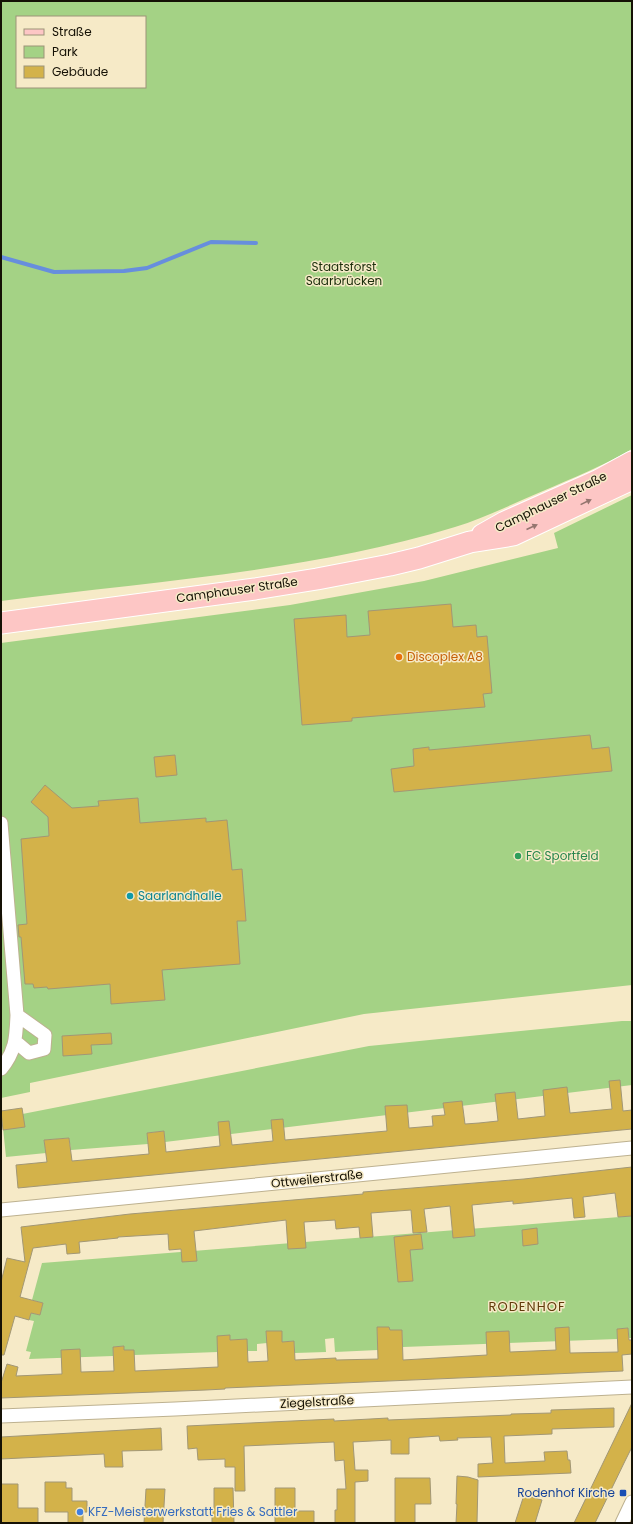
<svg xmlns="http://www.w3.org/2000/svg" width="633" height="1524" viewBox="0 0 633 1524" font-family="Poppins,sans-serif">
<rect width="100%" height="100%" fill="#f6eac7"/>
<!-- green -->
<path fill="#a4d285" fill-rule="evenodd" d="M 1,1 L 632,1 L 632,449 C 603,466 573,478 543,491 C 514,503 485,518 455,527 C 308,572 152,581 1,601 ZM 17,17 L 145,17 L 145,87 L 17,87 Z
M 632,495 L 632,985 L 364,1014 L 30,1083 L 30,1092 L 1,1098 L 1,643 L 290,605 L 424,581 L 558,548 L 554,533 Z
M 622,1021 L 632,1021 L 632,1085 L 165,1142 L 164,1131 L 147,1133 L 148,1144 L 71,1150 L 69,1138 L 44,1140 L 46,1153 L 6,1157 L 2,1118 L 369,1046 Z
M 632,1216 L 632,1338 L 629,1338 L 628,1328 L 617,1329 L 617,1339 L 403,1347 L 402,1330 L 393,1330 L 390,1340 L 389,1327 L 377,1327 L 378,1350 L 335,1352 L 334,1338 L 325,1339 L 326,1352 L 295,1353 L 294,1341 L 282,1342 L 282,1331 L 266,1331 L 267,1343 L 257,1344 L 257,1351 L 247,1351 L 247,1339 L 230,1340 L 218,1352 L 134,1355 L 134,1350 L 124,1350 L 123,1346 L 113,1347 L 113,1356 L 29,1359 L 31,1352 L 26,1351 L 34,1321 L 29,1320 L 31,1313 L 40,1315 L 43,1303 L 32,1300 L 42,1263 Z"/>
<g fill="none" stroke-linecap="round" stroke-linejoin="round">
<!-- stream -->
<path stroke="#678edd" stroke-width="4" d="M 1,257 L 54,272 L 124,271 L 147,268 L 211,242 L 256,243"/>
</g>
<!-- building -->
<path fill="#d3b24a" stroke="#a29775" d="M 451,604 L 453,627 L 476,625 L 477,637 L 487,636 L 492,693 L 483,694 L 485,707 L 352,718 L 352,721 L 302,725 L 294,619 L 346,615 L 347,637 L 370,635 L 368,611 Z
M 590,735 L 592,749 L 609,747 L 612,771 L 394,792 L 391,769 L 414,766 L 413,749 L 429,747 L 429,750 Z
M 175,755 L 177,775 L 156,777 L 154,757 Z
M 45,785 L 72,808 L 99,806 L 98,801 L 138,798 L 140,823 L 206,818 L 206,822 L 227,820 L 232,870 L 242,869 L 246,921 L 237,921 L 240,964 L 162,970 L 165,1000 L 111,1004 L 110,984 L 48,989 L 47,987 L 34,988 L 33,984 L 25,984 L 21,937 L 19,937 L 18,925 L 27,924 L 21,839 L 49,836 L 48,817 L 31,802 Z
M 111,1033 L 112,1044 L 91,1045 L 92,1054 L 63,1056 L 62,1036 Z
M 620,1080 L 623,1111 L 632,1110 L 632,1129 L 18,1188 L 16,1165 L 47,1162 L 44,1140 L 69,1138 L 72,1161 L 149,1154 L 147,1133 L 164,1131 L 166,1152 L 220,1146 L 218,1122 L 229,1121 L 232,1145 L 273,1141 L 271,1120 L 283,1119 L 285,1140 L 387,1131 L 385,1106 L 407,1105 L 409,1128 L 433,1126 L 432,1116 L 445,1115 L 443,1103 L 462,1101 L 465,1124 L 479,1123 L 498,1121 L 495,1094 L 515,1092 L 518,1119 L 545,1116 L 543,1090 L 567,1087 L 570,1113 L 612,1109 L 609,1081 Z
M 22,1108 L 25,1127 L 3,1130 L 1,1111 Z
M 632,1167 L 632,1216 L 618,1217 L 615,1193 L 583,1197 L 585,1217 L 574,1218 L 572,1198 L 513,1204 L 513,1201 L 472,1205 L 475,1236 L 453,1238 L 450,1206 L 424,1209 L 427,1232 L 413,1233 L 411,1210 L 371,1213 L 373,1237 L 360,1238 L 359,1227 L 336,1229 L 335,1220 L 304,1222 L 306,1248 L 288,1249 L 286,1220 L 194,1231 L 197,1261 L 182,1262 L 181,1249 L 169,1250 L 168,1234 L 118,1237 L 118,1238 L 79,1242 L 80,1253 L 67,1254 L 66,1244 L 33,1248 L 20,1297 L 43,1303 L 40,1315 L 31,1313 L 29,1320 L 15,1316 L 4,1355 L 1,1355 L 1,1282 L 7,1258 L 25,1262 L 21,1227 L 130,1214 L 363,1194 L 363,1192 L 524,1179 Z
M 537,1228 L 538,1244 L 523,1246 L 522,1230 Z
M 421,1234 L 423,1249 L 410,1250 L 413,1281 L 398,1282 L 394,1237 Z
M 377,1327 L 389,1327 L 390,1330 L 402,1330 L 403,1360 L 487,1355 L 486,1332 L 509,1331 L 510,1352 L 556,1350 L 555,1328 L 569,1327 L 570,1353 L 618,1352 L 617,1329 L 628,1328 L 629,1340 L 632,1340 L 632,1354 L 622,1355 L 623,1371 L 225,1388 L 225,1389 L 206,1390 L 1,1398 L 1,1383 L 7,1364 L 18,1367 L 16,1376 L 62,1374 L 61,1350 L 80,1349 L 81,1372 L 114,1371 L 113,1347 L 124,1346 L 124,1350 L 134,1350 L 135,1371 L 218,1367 L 217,1336 L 230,1335 L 230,1340 L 247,1339 L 248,1362 L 268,1361 L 266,1331 L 282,1331 L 282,1342 L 294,1341 L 295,1360 L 336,1358 L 336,1360 L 378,1359 Z
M 632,1403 L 632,1447 L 625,1461 L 595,1523 L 574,1523 Z
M 614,1408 L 614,1427 L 552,1429 L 552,1434 L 504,1436 L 505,1463 L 545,1461 L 544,1452 L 567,1451 L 568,1460 L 570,1460 L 571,1473 L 478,1477 L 478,1464 L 493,1463 L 491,1437 L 457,1438 L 458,1440 L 440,1441 L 439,1436 L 409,1438 L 409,1454 L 391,1454 L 391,1440 L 353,1442 L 355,1470 L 368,1470 L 368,1481 L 355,1482 L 355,1523 L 335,1523 L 335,1510 L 337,1510 L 337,1489 L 346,1489 L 344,1460 L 335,1461 L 334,1442 L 244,1446 L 245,1491 L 235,1491 L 235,1467 L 225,1467 L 225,1459 L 198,1460 L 197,1448 L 188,1449 L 187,1426 L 334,1419 L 334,1421 L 388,1418 L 388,1420 L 511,1415 L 511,1414 L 551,1413 L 551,1410 Z
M 161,1428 L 162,1450 L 122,1451 L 123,1467 L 105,1467 L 104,1454 L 1,1459 L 1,1437 Z
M 457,1476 L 468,1477 L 478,1480 L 477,1523 L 456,1523 L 457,1504 L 456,1504 Z
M 395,1478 L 430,1478 L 431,1504 L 415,1504 L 415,1523 L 395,1523 Z
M 45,1482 L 66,1482 L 66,1488 L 72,1488 L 72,1501 L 87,1501 L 87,1512 L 83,1512 L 83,1523 L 68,1523 L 68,1512 L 45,1512 Z
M 1,1484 L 18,1484 L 18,1508 L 38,1508 L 38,1523 L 1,1523 Z
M 214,1488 L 233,1488 L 234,1523 L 212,1523 L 212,1509 L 214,1509 Z
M 275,1488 L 295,1488 L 295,1511 L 314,1511 L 314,1523 L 275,1523 Z
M 146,1489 L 165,1489 L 163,1523 L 144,1523 Z
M 524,1495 L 542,1500 L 535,1523 L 515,1523 Z"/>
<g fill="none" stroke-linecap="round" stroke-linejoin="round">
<defs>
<path id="minor" d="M 1,823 L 17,1015 C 16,1037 16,1051 1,1069
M 16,1042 L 29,1053 L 44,1049 L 45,1035 L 17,1015
M 1,1210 L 632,1148
M 1,1416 L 175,1409 L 632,1387
M 622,1523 L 632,1502"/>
<path id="primary" d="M 482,535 L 505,522 L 599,480 L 632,462
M 1,623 L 255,589 L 317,579 L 390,565 L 419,558 L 470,542 L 513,535 L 632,479"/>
</defs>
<!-- minor casing -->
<use href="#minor" stroke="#bdb190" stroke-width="15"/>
<!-- primary casing -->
<use href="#primary" stroke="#fff" stroke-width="23"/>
<!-- minor -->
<use href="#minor" stroke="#fff" stroke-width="13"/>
<!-- primary -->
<use href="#primary" stroke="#fdc6c5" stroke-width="21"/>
</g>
<!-- one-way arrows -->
<defs><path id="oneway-solid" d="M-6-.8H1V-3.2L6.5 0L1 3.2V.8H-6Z"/></defs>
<g fill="#95756f">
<use href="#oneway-solid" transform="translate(586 502) rotate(-26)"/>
<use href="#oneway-solid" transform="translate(532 527) rotate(-24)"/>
</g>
<!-- markers -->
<circle fill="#e8710a" stroke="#f6eac7" stroke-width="1.5" cx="399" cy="657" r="4"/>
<circle fill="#2e9e5b" stroke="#f6eac7" stroke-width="1.5" cx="518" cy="856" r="4"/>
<circle fill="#0f9aa8" stroke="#f6eac7" stroke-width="1.5" cx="130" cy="896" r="4"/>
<rect fill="#1a4fb4" stroke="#f6eac7" stroke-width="1.5" x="619" y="1489" width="8" height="8" rx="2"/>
<circle fill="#3f7fe0" stroke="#f6eac7" stroke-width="1.5" cx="80" cy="1512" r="4"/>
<g text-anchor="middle" stroke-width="3" stroke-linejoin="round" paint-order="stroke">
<!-- park labels -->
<g font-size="12" fill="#1c2f0c" stroke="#f6eac7">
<text x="344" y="271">Staatsforst<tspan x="344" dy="14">Saarbrücken</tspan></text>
</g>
<!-- street labels -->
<g font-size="12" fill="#151105" stroke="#f6eac7">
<text transform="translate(551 502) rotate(-26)" y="4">Camphauser Straße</text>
<text transform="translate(237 590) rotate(-8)" y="4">Camphauser Straße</text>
<text transform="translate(317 1179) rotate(-6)" y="4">Ottweilerstraße</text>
<text transform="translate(317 1402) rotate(-3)" y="4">Ziegelstraße</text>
</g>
<!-- food labels -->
<g font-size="12" fill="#c56008" stroke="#f6eac7" text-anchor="start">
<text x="407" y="661">Discoplex A8</text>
</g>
<!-- leisure labels -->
<g font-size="12" fill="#27864d" stroke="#f6eac7" text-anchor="start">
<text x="526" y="860">FC Sportfeld</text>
</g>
<!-- culture labels -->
<g font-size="12" fill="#0d838f" stroke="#f6eac7" text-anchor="start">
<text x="138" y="900">Saarlandhalle</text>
</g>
<!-- transit labels -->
<g font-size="12" fill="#164399" stroke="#f6eac7" text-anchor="end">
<text x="615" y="1497">Rodenhof Kirche</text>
</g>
<!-- shop labels -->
<g font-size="12" fill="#366cbe" stroke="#f6eac7" text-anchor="start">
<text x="88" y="1516">KFZ-Meisterwerkstatt Fries &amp; Sattler</text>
</g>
<!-- neighbourhood labels -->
<g font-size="13" letter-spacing="1" fill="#613b0b" stroke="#f6eac7">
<text x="527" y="1311">RODENHOF</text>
</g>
</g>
<!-- border -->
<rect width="633" height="1524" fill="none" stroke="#151105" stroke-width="4"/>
<!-- legend -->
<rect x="16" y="16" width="130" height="72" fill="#f6eac7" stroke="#9c9379"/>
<rect x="24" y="29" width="20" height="6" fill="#fdc6c5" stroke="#9c9379"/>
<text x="52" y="36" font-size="12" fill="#151105">Straße</text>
<rect x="24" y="46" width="20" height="12" fill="#a4d285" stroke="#9c9379"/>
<text x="52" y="56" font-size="12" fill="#151105">Park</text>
<rect x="24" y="66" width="20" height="12" fill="#d3b24a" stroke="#9c9379"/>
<text x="52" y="76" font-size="12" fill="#151105">Gebäude</text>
</svg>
